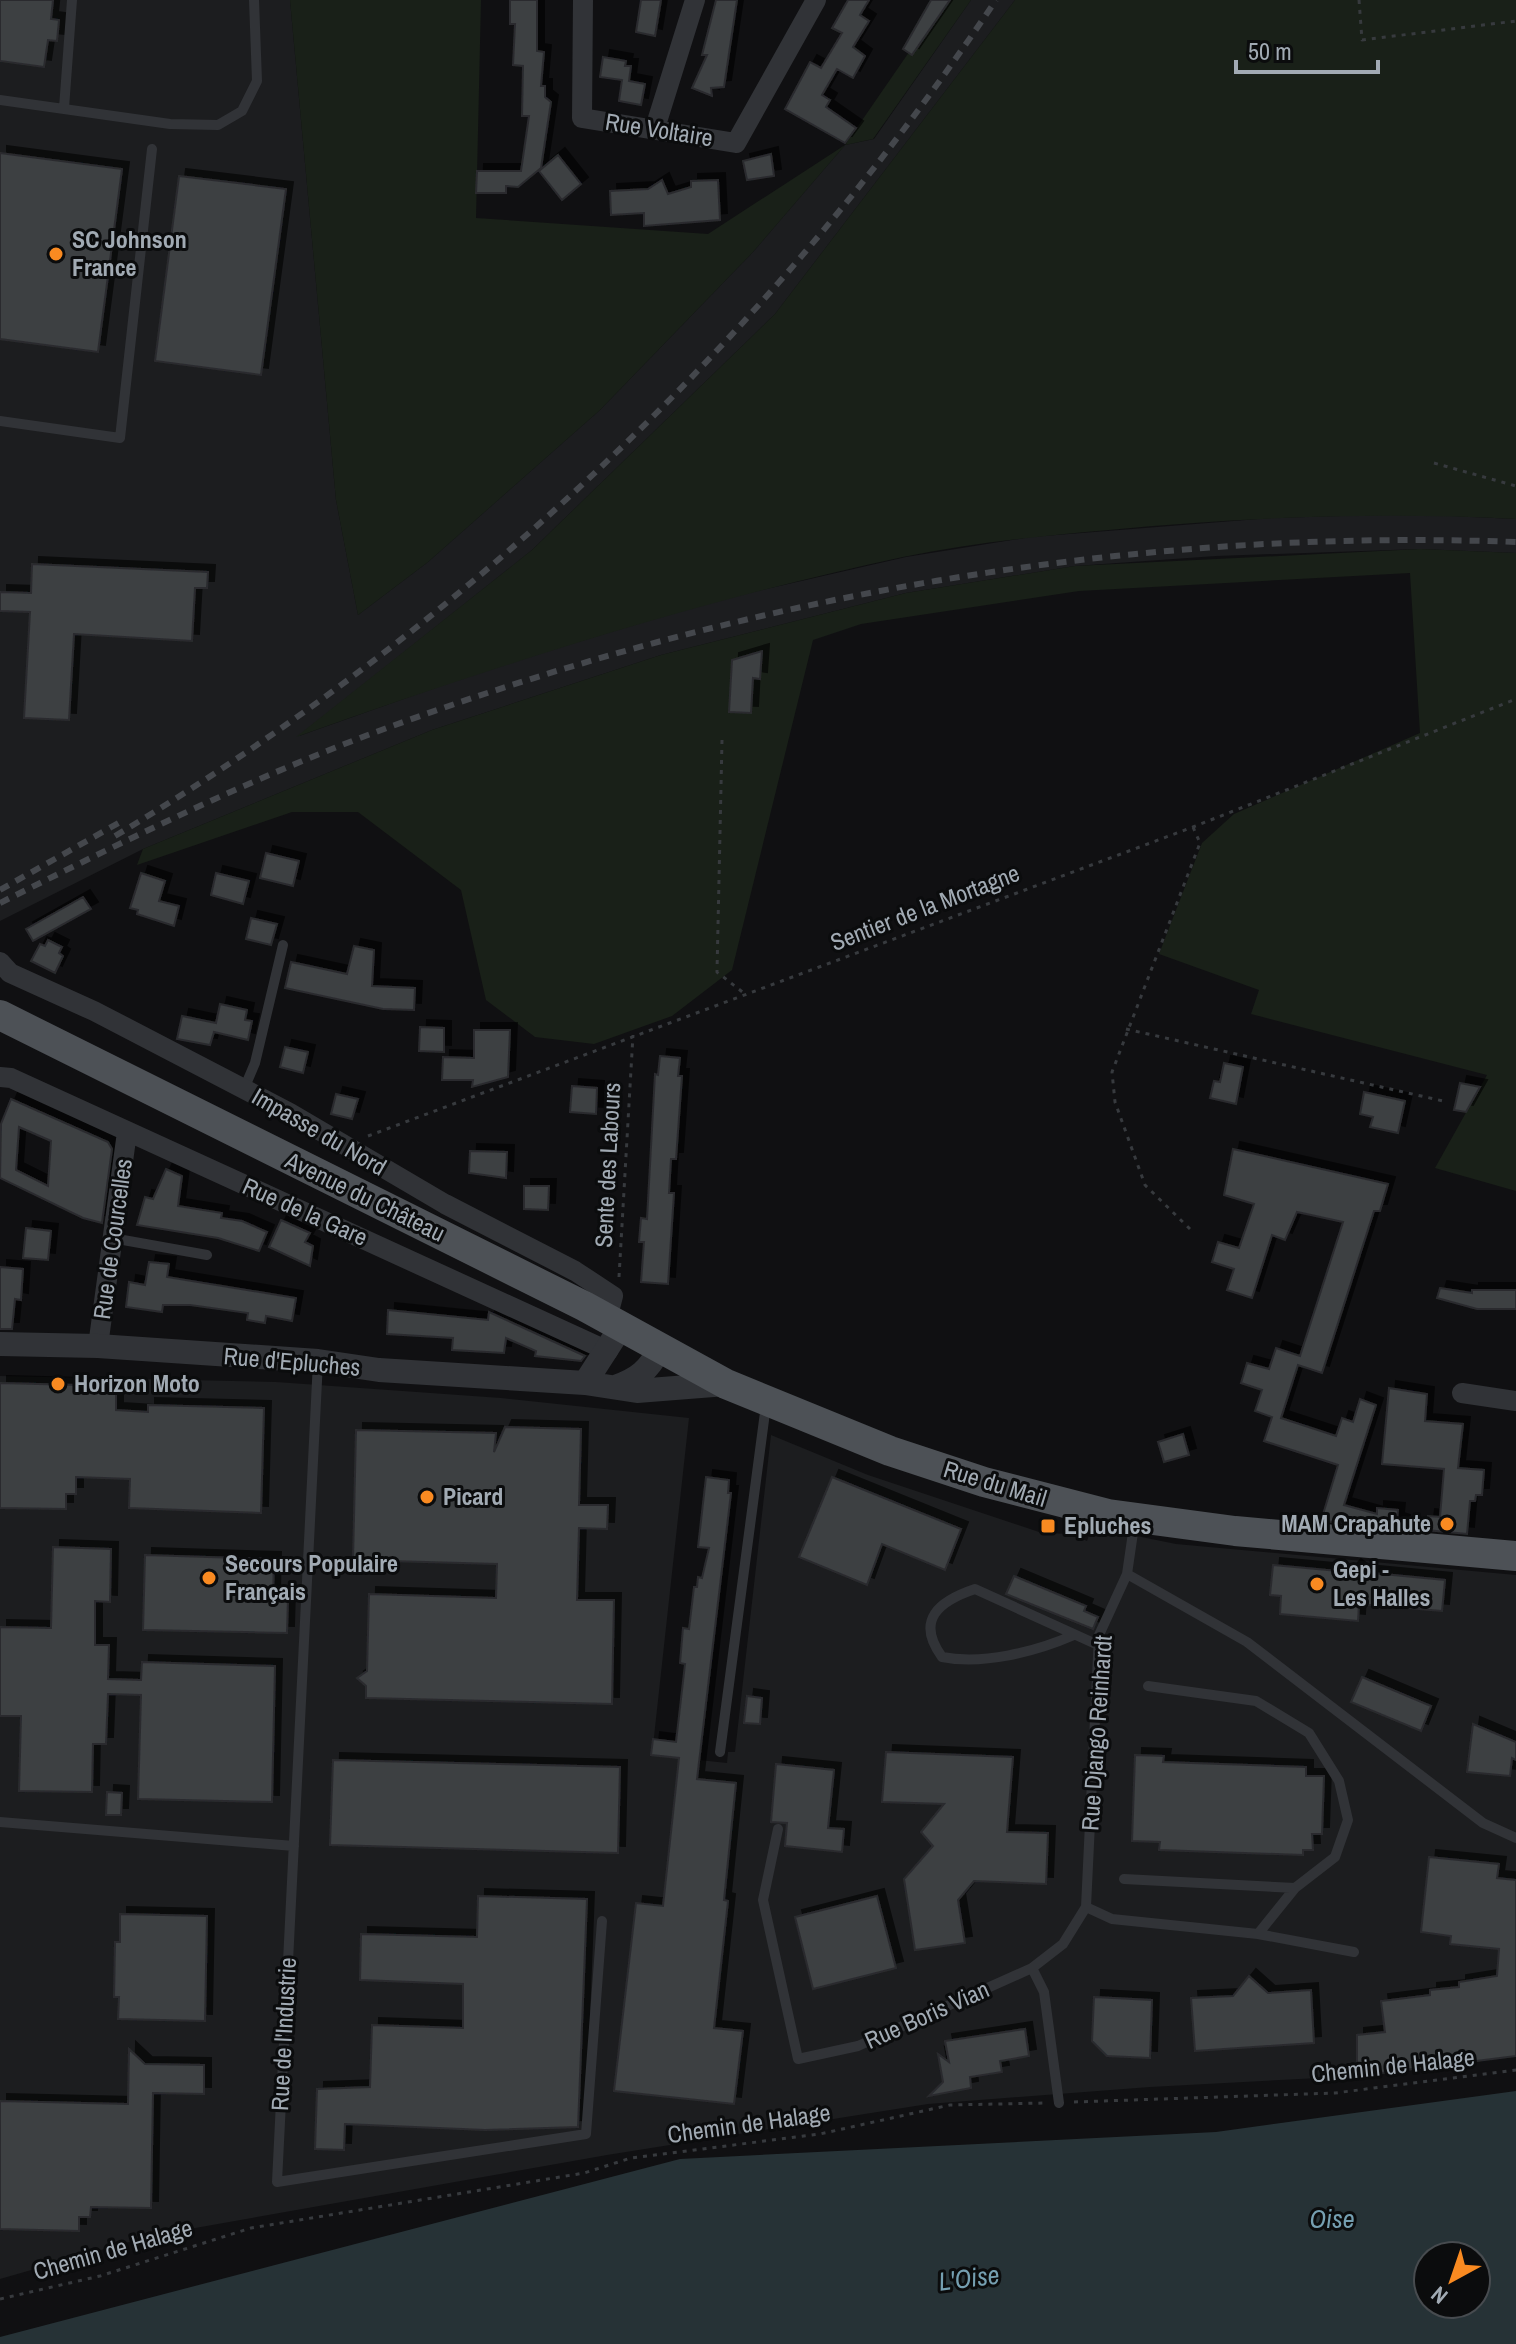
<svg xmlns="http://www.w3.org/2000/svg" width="1516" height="2344" viewBox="0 0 1516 2344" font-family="'Archivo Narrow',sans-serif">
<defs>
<filter id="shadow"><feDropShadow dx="7" dy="-7" stdDeviation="0" flood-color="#0009"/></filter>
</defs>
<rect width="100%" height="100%" fill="#101012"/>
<!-- built -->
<path fill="#1c1d1f" d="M 0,0 L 290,0 L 336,500 L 358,615 L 428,562 L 600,410 L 753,252 L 845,145 L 874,139 L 971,0 L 1015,0 L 775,314 L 532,550 L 299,736 L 491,668 L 710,602 L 906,557 L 1031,537 L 1271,518 L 1409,514 L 1516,519 L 1516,553 L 1420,549 L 1216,556 L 1075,566 L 906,593 L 661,655 L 432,730 L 143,849 L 0,921 Z
M 0,1376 L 276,1382 L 501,1398 L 689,1418 L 652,1755 L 727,1763 L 728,1752 L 735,1752 L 771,1435 L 868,1475 L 1042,1533 L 1072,1534 L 1087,1541 L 1092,1527 L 1176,1544 L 1516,1575 L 1516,2056 L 1357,2076 L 1150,2087 L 928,2104 L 607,2155 L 150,2236 L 0,2279 Z"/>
<!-- green -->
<path fill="#192018" d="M 290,0 L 481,0 L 476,218 L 708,234 L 845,145 L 945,0 L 971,0 L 873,139 L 845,145 L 753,252 L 600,410 L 428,562 L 358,615 L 336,500 Z
M 1015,0 L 1516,0 L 1516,519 C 1380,512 1245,517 1109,530 C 1040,536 971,543 903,557 C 696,601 496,666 296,737 L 532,550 L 775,314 Z
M 1420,549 L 1516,553 L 1516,1191 L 1435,1168 L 1487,1075 L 1251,1014 L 1259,990 L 1159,954 L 1202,843 L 1234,814 L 1420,733 L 1410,573 L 1079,591 L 861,624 L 813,640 L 732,970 L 672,1016 L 594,1044 L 535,1037 L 486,1000 L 461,890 L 358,812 L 292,812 L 137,865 L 143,849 L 432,730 L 661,655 L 906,593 L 1075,566 Z"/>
<!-- water -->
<path fill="#263236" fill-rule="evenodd" d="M 1516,2091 L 1516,2344 L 0,2344 L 0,2337 L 680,2159 L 1216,2132 ZM 1476,2256 L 1476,2304 L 1428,2304 L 1428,2256 Z"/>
<!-- building -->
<path fill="#3c3f42" stroke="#2a2b2e" stroke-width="2" fill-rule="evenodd" filter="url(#shadow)" d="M 0,0 L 53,0 L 51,19 L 59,20 L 57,41 L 48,40 L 44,67 L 0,61 Z
M 510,0 L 537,0 L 537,51 L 544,52 L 541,86 L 545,86 L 545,97 L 551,102 L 541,168 L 518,187 L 506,186 L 506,193 L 476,193 L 477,171 L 521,171 L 529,116 L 522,116 L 523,66 L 513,65 L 515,24 L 510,24 Z
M 641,0 L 661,0 L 655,36 L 636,32 Z
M 716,0 L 737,0 L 724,87 L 711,88 L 712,96 L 692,88 L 707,55 L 702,55 Z
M 848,0 L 869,0 L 860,15 L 869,21 L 853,47 L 865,56 L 853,78 L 837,69 L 822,95 L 830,100 L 826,107 L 856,128 L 845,143 L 785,109 L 810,62 L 821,68 L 842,33 L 832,28 Z
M 931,0 L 950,0 L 912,55 L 903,49 Z
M 603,57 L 626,61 L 625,66 L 631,66 L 629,81 L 645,84 L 641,105 L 619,101 L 622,80 L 600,77 Z
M 0,153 L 122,169 L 98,352 L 0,339 Z
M 771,154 L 774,176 L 747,180 L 743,161 Z
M 558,155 L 581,184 L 562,200 L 539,171 Z
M 179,176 L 286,189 L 261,375 L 155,361 Z
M 662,180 L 668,194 L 691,187 L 691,181 L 718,180 L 720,220 L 644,226 L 644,213 L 611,215 L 610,191 L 648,189 Z
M 32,564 L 208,572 L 207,588 L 195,588 L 192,641 L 74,634 L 69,720 L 24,718 L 30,612 L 0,611 L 0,592 L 31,593 Z
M 762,651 L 760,679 L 753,678 L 751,713 L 729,712 L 732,660 Z
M 266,853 L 299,861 L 293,886 L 260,878 Z
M 141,873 L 165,881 L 159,901 L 179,906 L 174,926 L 137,914 L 138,910 L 130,908 Z
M 216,873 L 249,881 L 243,904 L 211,895 Z
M 83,897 L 91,909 L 33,941 L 26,929 Z
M 251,918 L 277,924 L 271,945 L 246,939 Z
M 48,940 L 62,947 L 59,953 L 63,956 L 55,973 L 31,961 L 40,944 L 45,946 Z
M 354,946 L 374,950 L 372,986 L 415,988 L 414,1010 L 383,1009 L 285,988 L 291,962 L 347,974 Z
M 220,1004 L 247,1010 L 245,1020 L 252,1021 L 248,1040 L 214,1032 L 210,1045 L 177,1039 L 182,1016 L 216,1023 Z
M 420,1027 L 444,1028 L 444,1052 L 419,1051 Z
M 474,1030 L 510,1030 L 508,1077 L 472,1087 L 473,1080 L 442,1080 L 443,1057 L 474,1058 Z
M 285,1047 L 308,1052 L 303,1073 L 280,1067 Z
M 660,1056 L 680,1058 L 678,1076 L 682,1076 L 676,1159 L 671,1159 L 669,1193 L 674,1193 L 668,1284 L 641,1282 L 644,1242 L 639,1242 L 641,1218 L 647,1219 L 655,1074 L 658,1075 Z
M 1224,1063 L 1243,1067 L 1236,1104 L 1210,1098 L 1214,1081 L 1220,1082 Z
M 1460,1083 L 1480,1087 L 1466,1112 L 1454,1110 Z
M 572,1086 L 597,1088 L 596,1114 L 570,1112 Z
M 1364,1092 L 1405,1101 L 1398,1133 L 1370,1127 L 1373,1117 L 1360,1114 Z
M 336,1094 L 358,1099 L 352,1119 L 331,1114 Z
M 11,1099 L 108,1142 L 112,1149 L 102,1223 L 83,1218 L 0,1178 L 1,1124 ZM 19,1127 L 51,1141 L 48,1186 L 16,1170 Z
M 1233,1149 L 1388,1184 L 1380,1211 L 1374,1211 L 1322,1373 L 1298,1365 L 1281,1418 L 1336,1436 L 1342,1418 L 1353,1422 L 1360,1399 L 1376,1405 L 1344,1505 L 1377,1514 L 1377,1508 L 1398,1510 L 1397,1520 L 1403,1522 L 1402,1527 L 1321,1521 L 1338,1465 L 1264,1441 L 1272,1417 L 1255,1411 L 1262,1390 L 1241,1383 L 1247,1363 L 1269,1369 L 1276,1348 L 1300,1356 L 1343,1222 L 1297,1212 L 1285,1240 L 1272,1235 L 1252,1298 L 1227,1290 L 1234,1269 L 1212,1262 L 1218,1242 L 1239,1248 L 1254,1204 L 1224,1195 Z
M 470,1151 L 507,1152 L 506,1178 L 469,1173 Z
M 166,1169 L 182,1176 L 178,1206 L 222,1213 L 221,1218 L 242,1221 L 267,1232 L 259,1251 L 218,1238 L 137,1225 L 145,1197 L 153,1199 Z
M 524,1186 L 549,1186 L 548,1210 L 524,1209 Z
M 281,1220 L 310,1233 L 305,1242 L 313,1246 L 310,1266 L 269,1247 Z
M 26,1228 L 51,1231 L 48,1260 L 23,1258 Z
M 149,1262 L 169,1264 L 167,1277 L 296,1298 L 292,1321 L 266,1316 L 265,1323 L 247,1320 L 248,1313 L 190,1305 L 163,1305 L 162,1312 L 126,1307 L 129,1282 L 145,1285 Z
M 0,1267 L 23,1269 L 21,1300 L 15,1299 L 12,1329 L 0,1329 Z
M 1440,1288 L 1472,1293 L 1472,1290 L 1516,1290 L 1516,1309 L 1477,1309 L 1437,1298 Z
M 388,1310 L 488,1320 L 489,1312 L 585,1356 L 581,1361 L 535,1356 L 536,1351 L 506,1338 L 504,1353 L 452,1350 L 453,1338 L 387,1334 Z
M 0,1383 L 116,1386 L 116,1410 L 148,1412 L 148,1405 L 264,1408 L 261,1513 L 129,1508 L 130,1479 L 76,1477 L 76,1494 L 66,1494 L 66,1509 L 0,1508 Z
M 1389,1388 L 1427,1394 L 1425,1421 L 1463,1424 L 1458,1468 L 1484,1470 L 1482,1495 L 1476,1495 L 1475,1501 L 1470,1501 L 1467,1534 L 1426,1530 L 1428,1516 L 1440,1517 L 1444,1469 L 1382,1464 Z
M 505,1427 L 581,1429 L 579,1505 L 608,1505 L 607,1529 L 579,1528 L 577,1600 L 614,1600 L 612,1704 L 366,1698 L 366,1686 L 357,1678 L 367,1671 L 369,1594 L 496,1598 L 497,1564 L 353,1560 L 356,1430 L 496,1433 L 494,1452 Z
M 1183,1434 L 1189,1455 L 1164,1462 L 1158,1442 Z
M 706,1477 L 729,1480 L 728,1493 L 731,1493 L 697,1779 L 736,1783 L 724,1900 L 728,1901 L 714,2028 L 743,2031 L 734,2104 L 614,2091 L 636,1903 L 663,1906 L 679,1758 L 651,1755 L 653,1739 L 676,1742 L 685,1664 L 680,1663 L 683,1628 L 689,1629 L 694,1587 L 697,1587 L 698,1577 L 702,1578 L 709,1548 L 698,1547 Z
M 832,1477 L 961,1529 L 945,1570 L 882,1544 L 867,1585 L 799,1557 Z
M 53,1547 L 111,1549 L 110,1602 L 95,1601 L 95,1645 L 109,1645 L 108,1679 L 141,1680 L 142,1662 L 275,1666 L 272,1802 L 138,1799 L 141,1695 L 108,1694 L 106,1744 L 93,1744 L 92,1792 L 19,1791 L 21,1716 L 0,1716 L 0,1627 L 51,1628 Z
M 145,1555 L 274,1559 L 273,1597 L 288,1597 L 287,1633 L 143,1630 Z
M 1273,1565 L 1349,1572 L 1354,1566 L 1362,1572 L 1445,1580 L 1442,1611 L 1359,1604 L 1358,1621 L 1280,1614 L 1281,1596 L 1270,1595 Z
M 1014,1576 L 1086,1606 L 1084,1611 L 1098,1617 L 1093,1629 L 1006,1594 Z
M 1362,1677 L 1431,1706 L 1421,1731 L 1351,1702 Z
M 747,1696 L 762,1698 L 760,1724 L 744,1723 Z
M 1473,1724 L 1516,1742 L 1516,1760 L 1512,1758 L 1510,1776 L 1467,1772 Z
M 886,1752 L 1013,1757 L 1007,1832 L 1048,1833 L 1046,1884 L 974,1881 L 958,1900 L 965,1943 L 915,1950 L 904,1879 L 933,1846 L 921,1832 L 944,1804 L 882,1802 Z
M 1135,1755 L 1164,1756 L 1163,1762 L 1306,1767 L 1306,1776 L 1324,1776 L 1322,1834 L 1312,1834 L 1313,1850 L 1303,1850 L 1303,1855 L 1159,1850 L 1160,1842 L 1132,1841 Z
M 333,1760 L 620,1767 L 618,1853 L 330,1845 Z
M 776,1764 L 834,1770 L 828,1828 L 844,1829 L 842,1852 L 785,1846 L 787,1823 L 771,1822 Z
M 107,1792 L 122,1793 L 121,1815 L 106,1815 Z
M 1429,1857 L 1499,1864 L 1497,1878 L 1516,1880 L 1516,2056 L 1357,2076 L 1357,2035 L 1385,2032 L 1381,2001 L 1430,1995 L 1430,1990 L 1459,1987 L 1459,1982 L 1497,1976 L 1499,1949 L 1450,1944 L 1451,1936 L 1421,1932 Z
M 478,1896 L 587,1899 L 578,2127 L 485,2130 L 345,2124 L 344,2150 L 315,2149 L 317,2089 L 370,2087 L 372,2025 L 463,2028 L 463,1984 L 360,1980 L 361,1934 L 477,1937 Z
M 877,1896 L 896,1968 L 813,1989 L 795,1917 Z
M 120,1914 L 207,1916 L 205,2021 L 118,2019 L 119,1997 L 114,1997 L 115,1942 L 120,1942 Z
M 1249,1976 L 1268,1993 L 1311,1990 L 1314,2043 L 1195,2051 L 1191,1998 L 1233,1996 Z
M 1094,1997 L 1152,2000 L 1150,2058 L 1107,2056 L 1092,2041 Z
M 1025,2029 L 1029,2056 L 1000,2061 L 1002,2072 L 970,2077 L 971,2088 L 929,2096 L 943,2082 L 938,2054 L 949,2062 L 945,2041 Z
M 129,2049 L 145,2064 L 204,2065 L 204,2094 L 153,2093 L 151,2208 L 91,2207 L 90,2217 L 79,2217 L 79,2231 L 0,2229 L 0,2101 L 128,2104 Z"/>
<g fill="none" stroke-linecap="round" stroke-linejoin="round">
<!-- path -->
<path stroke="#373a3e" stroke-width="3" stroke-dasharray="4 6" stroke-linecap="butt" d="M 1359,0 L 1362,40 L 1516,21
M 1434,463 L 1516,486
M 722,740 L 717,972 L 745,994
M 1126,1029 L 1443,1101
M 368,1136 L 1193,827 L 1516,699
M 1190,1229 L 1145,1185 L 1115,1102 L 1112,1072 L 1200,843 L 1193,827
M 619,1277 L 633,1035
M 1074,2102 L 1335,2093 L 1516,2070
M 0,2299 L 100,2276 L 251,2228 L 584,2173 L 631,2158 L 820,2134 L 950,2105 L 1046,2103"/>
<!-- service -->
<path stroke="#313337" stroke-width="10" d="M 0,100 L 170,124 L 218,125 L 242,111 L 257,81 L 254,0
M 64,108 L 72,0
M 0,421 L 120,438 L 152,149
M 244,1089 L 255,1063 L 283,945
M 112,1238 L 207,1255
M 318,1361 L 277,2182 L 586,2134 L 602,1921
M 1127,1574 L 1247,1642 L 1483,1823 L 1516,1838
M 1074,1635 C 1035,1652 983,1665 942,1657 C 915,1620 939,1601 975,1589 L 1098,1645
M 1148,1686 L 1256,1701 L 1309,1733 L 1339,1781 L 1348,1820 L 1335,1857 L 1295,1888 L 1258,1934
M 720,1752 L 766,1405
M 0,1822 L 294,1846
M 778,1829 L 763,1900 L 798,2059 L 858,2046 L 1032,1968 L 1063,1944 L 1086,1907 L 1112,1919 L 1258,1934 L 1354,1952
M 1124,1879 L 1295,1888
M 1086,1907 L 1099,1635 L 1127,1574 L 1135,1519
M 1032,1968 L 1044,1992 L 1059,2103"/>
<!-- minor -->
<path stroke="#313337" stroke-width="20" d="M 583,0 L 582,118 L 736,143 L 816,0
M 655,128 L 695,0
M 0,962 L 10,973 L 94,1011 L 290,1113 L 445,1204 L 575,1271 L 613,1296 L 607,1319
M 0,1077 L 11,1078 L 608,1351
M 98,1346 L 127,1132
M 1462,1393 L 1516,1401"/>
<!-- tertiary -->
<path stroke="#313337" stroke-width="24" d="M 0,1344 L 98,1346 L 318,1361 L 379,1370 L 585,1383 L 637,1391 L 726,1384
M 585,1383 L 621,1327
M 615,1387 C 638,1379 649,1370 660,1348"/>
<!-- primary -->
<path stroke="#4d5156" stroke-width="30" d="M 0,1015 L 584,1306 L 726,1384 L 890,1451 L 984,1482 L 1108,1514 L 1235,1531 L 1516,1556"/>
<!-- rail -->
<path stroke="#44474c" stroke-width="6" stroke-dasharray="10 8" stroke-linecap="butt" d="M 115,836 C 464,627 769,339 996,0
M 0,890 L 122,821
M 0,903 C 118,844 237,785 360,738 C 729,599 1121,527 1516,542"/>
</g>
<!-- markers -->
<g fill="#f98a21" stroke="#0b0c0d" stroke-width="3">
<circle cx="56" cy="254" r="8"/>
<circle cx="58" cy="1384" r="8"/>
<circle cx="427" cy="1497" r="8"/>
<circle cx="1447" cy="1524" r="8"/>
<rect x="1040" y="1518" width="16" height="16" rx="4"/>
<circle cx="209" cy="1578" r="8"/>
<circle cx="1317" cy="1584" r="8"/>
</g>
<g text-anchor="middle" stroke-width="6" stroke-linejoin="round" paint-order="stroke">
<!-- street labels -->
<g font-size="24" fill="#a1aab3" stroke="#0b0c0d">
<text transform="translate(659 130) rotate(9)" y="8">Rue Voltaire</text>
<text transform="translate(925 908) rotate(-21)" y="8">Sentier de la Mortagne</text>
<text transform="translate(319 1132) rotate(30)" y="8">Impasse du Nord</text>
<text transform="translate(608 1165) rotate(-87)" y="8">Sente des Labours</text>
<text transform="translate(365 1197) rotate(26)" y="8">Avenue du Château</text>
<text transform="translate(305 1212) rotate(24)" y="8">Rue de la Gare</text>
<text transform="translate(113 1239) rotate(-82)" y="8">Rue de Courcelles</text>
<text transform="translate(292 1362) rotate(5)" y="8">Rue d'Epluches</text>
<text transform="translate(995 1484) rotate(17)" y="8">Rue du Mail</text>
<text transform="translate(1097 1733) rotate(-86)" y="8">Rue Django Reinhardt</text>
<text transform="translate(927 2015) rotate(-24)" y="8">Rue Boris Vian</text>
<text transform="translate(284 2034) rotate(-87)" y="8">Rue de l'Industrie</text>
<text transform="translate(1393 2066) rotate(-6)" y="8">Chemin de Halage</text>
<text transform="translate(749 2124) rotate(-8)" y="8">Chemin de Halage</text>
<text transform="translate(113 2250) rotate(-16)" y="8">Chemin de Halage</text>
</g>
<!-- poi labels -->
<g font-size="24" font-weight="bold" fill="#a1aab3" stroke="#0b0c0d" text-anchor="start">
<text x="72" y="248">SC Johnson<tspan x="72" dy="28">France</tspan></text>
<text x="74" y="1392">Horizon Moto</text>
<text x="443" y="1505">Picard</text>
<text x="1431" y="1532" text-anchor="end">MAM Crapahute</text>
<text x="1064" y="1534">Epluches</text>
<text x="225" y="1572">Secours Populaire<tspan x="225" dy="28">Français</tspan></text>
<text x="1333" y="1578">Gepi -<tspan x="1333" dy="28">Les Halles</tspan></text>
</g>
<!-- water labels -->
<g font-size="26" font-style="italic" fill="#759fb1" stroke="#0b0c0d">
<text x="1332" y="2228">Oise</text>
<text transform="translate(969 2278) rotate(-7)" y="9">L'Oise</text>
</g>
</g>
<!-- north arrow -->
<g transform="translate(1452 2280) rotate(220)"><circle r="38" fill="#0b0c0d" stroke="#474b4f" stroke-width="2"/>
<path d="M0-6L14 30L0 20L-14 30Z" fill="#f98a21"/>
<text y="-12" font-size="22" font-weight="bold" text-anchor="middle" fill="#a1aab3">N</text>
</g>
<!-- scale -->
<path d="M1236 60v12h142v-12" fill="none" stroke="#a1aab3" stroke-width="4"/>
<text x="1248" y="60" font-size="24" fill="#a1aab3" stroke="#0b0c0d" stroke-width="6" paint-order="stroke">50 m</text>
</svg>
